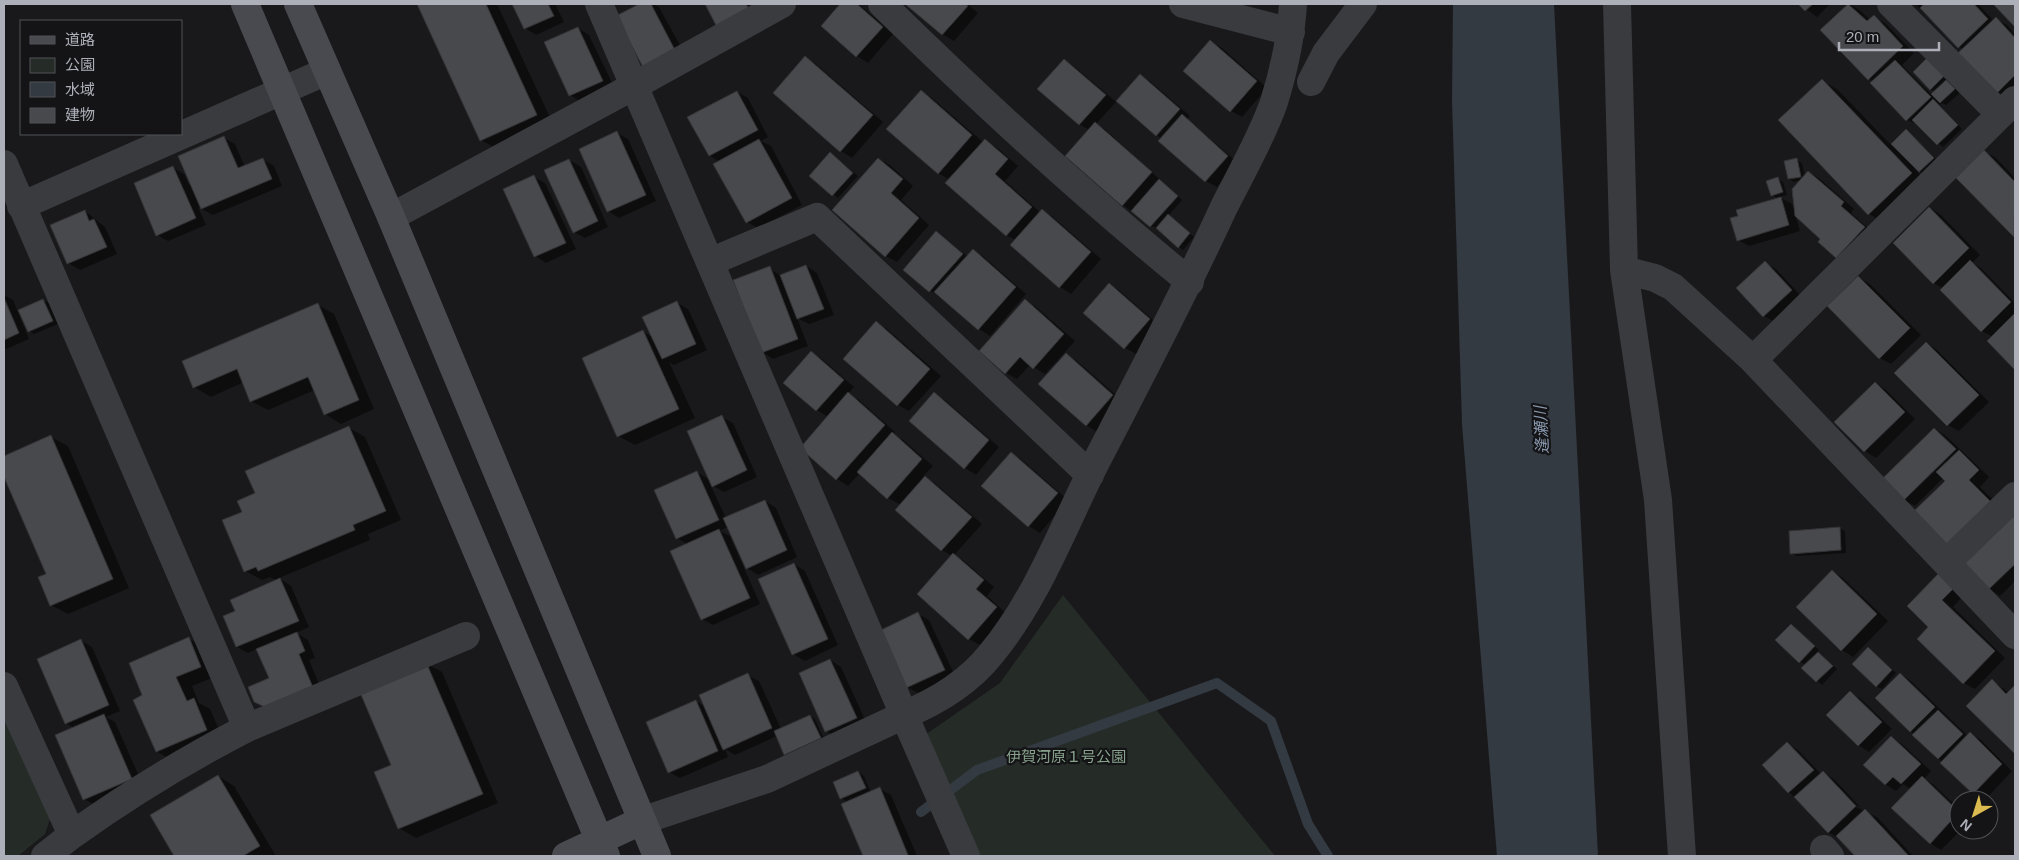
<svg xmlns="http://www.w3.org/2000/svg" width="2019" height="860" viewBox="0 0 2019 860" font-family="Arial,'Noto Sans JP',sans-serif">
<rect width="100%" height="100%" fill="#19191b"/>
<!-- green -->
<path fill="#252c27" d="M 1063,595 L 1275,856 L 978,856 L 925,735 L 1000,683 Z
M 4,708 L 51,816 L 45,834 L 18,856 L 4,856 Z"/>
<!-- water -->
<path fill="#343a42" d="M 1453,4 L 1554,4 L 1598,856 L 1497,856 L 1462,424 L 1452,100 Z"/>
<!-- shadow -->
<path fill="#0007" d="M 418,4 L 497,4 L 553,124 L 497,149 L 481,140 Z
M 513,4 L 555,4 L 564,22 L 536,35 L 525,28 Z
M 641,4 L 654,4 L 659,7 L 688,60 L 618,17 Z
M 706,4 L 753,4 L 761,19 L 719,28 Z
M 842,4 L 859,4 L 893,34 L 868,63 L 857,56 L 823,26 Z
M 907,4 L 967,4 L 978,13 L 954,41 L 942,34 Z
M 1799,4 L 1830,4 L 1817,17 Z
M 1850,4 L 1861,11 L 1870,20 L 1874,17 L 1885,23 L 1914,53 L 1902,65 L 1932,95 L 1935,92 L 1931,89 L 1927,60 L 1960,93 L 1946,105 L 1942,103 L 1940,105 L 1962,129 L 1943,147 L 1919,125 L 1907,120 L 1873,82 L 1822,30 Z
M 1914,4 L 1978,4 L 1994,21 L 1996,19 L 2007,25 L 2015,34 L 2015,92 L 2009,98 L 1998,92 L 1963,50 L 1924,11 Z
M 578,28 L 589,35 L 614,87 L 581,102 L 570,95 Z
M 1211,42 L 1222,48 L 1267,88 L 1242,117 L 1231,111 Z
M 805,58 L 816,64 L 883,122 L 852,158 L 841,151 L 775,92 Z
M 1064,60 L 1075,67 L 1116,102 L 1096,124 L 1106,130 L 1182,200 L 1168,216 L 1194,237 L 1183,250 L 1157,228 L 1151,226 L 1123,205 L 1089,130 L 1079,124 Z
M 1140,76 L 1151,82 L 1190,116 L 1187,119 L 1238,163 L 1217,187 L 1206,181 L 1157,135 Z
M 1822,80 L 1838,90 L 1891,145 L 1906,131 L 1938,161 L 1925,175 L 1914,168 L 1927,183 L 1885,223 L 1869,214 L 1780,120 Z
M 921,91 L 932,98 L 983,142 L 985,141 L 996,147 L 1018,166 L 1005,181 L 1040,212 L 1042,210 L 1053,217 L 1101,259 L 1071,294 L 1060,287 L 1012,245 L 1015,240 L 1006,235 L 950,180 L 938,173 Z
M 737,92 L 748,98 L 768,137 L 761,141 L 771,146 L 802,205 L 758,228 L 747,222 L 720,162 L 710,156 Z
M 617,133 L 628,139 L 656,201 L 619,218 L 608,211 Z
M 224,138 L 235,144 L 245,167 L 262,159 L 274,166 L 282,186 L 213,215 L 198,207 L 206,225 L 168,241 L 157,235 L 173,168 L 184,174 L 189,185 L 191,184 Z
M 1985,152 L 1996,158 L 2015,178 L 2015,236 L 1958,178 Z
M 835,157 L 858,176 L 838,198 L 811,176 Z
M 879,159 L 890,165 L 913,186 L 901,200 L 929,225 L 897,262 L 886,256 Z
M 569,160 L 581,167 L 608,227 L 585,238 L 574,232 Z
M 1797,160 L 1802,163 L 1805,177 L 1809,172 L 1820,179 L 1854,209 L 1851,213 L 1875,234 L 1848,264 L 1837,257 L 1820,242 L 1822,239 L 1795,214 L 1800,231 L 1749,246 L 1738,240 L 1739,216 L 1778,199 L 1772,195 L 1778,179 L 1783,182 L 1787,195 L 1779,197 L 1792,204 L 1796,212 L 1801,180 L 1794,182 L 1789,179 Z
M 534,177 L 545,183 L 576,249 L 546,263 L 535,256 Z
M 1930,208 L 1941,215 L 1980,255 L 1972,263 L 1981,268 L 2015,303 L 2015,368 L 1988,341 L 1993,337 L 1982,331 L 1943,288 L 1933,283 Z
M 85,211 L 105,227 L 117,254 L 80,270 L 68,263 Z
M 936,233 L 967,256 L 973,250 L 984,257 L 1026,294 L 990,336 L 979,329 L 905,270 Z
M 1765,263 L 1776,269 L 1802,297 L 1775,322 L 1764,316 Z
M 806,266 L 817,273 L 834,315 L 809,324 L 797,318 L 808,346 L 773,359 L 762,352 L 769,268 L 781,276 Z
M 1859,278 L 1870,284 L 1921,335 L 1891,364 L 1880,358 L 1829,306 Z
M 1109,284 L 1120,291 L 1161,327 L 1136,354 L 1125,348 L 1084,313 Z
M 4,295 L 13,300 L 29,339 L 4,350 Z
M 43,300 L 49,303 L 58,324 L 34,334 L 29,331 Z
M 1025,300 L 1036,307 L 1075,341 L 1045,374 L 1030,365 L 1017,379 L 1006,373 L 981,351 Z
M 677,303 L 688,309 L 707,350 L 674,365 L 669,362 L 695,418 L 635,445 L 618,436 L 643,332 L 653,337 Z
M 318,305 L 334,314 L 374,409 L 341,424 L 325,414 L 315,390 L 268,410 L 251,401 L 244,382 L 211,397 L 194,387 Z
M 876,323 L 887,329 L 941,376 L 909,411 L 898,405 L 845,358 Z
M 1926,343 L 1937,350 L 1989,402 L 1959,431 L 1948,425 Z
M 811,353 L 822,359 L 854,387 L 848,394 L 859,400 L 895,432 L 893,434 L 903,440 L 933,466 L 923,476 L 936,484 L 982,524 L 954,555 L 964,561 L 994,587 L 987,596 L 1007,614 L 980,645 L 969,639 L 952,556 L 942,550 L 897,510 L 901,505 L 888,498 L 860,473 L 848,486 L 837,479 L 802,448 L 828,417 L 817,410 L 785,383 Z
M 1066,354 L 1077,361 L 1124,402 L 1097,432 L 1086,425 Z
M 1875,383 L 1886,390 L 1915,419 L 1876,458 L 1865,451 Z
M 934,394 L 945,400 L 999,447 L 976,475 L 965,468 L 910,421 Z
M 722,417 L 733,423 L 757,477 L 724,492 L 710,484 L 726,518 L 765,501 L 776,508 L 797,557 L 758,575 L 747,568 L 728,527 L 720,531 L 730,536 L 760,604 L 713,625 L 702,619 L 687,544 L 677,538 L 697,472 L 710,480 Z
M 349,428 L 365,437 L 401,520 L 368,534 L 370,540 L 279,578 L 291,586 L 309,627 L 296,633 L 308,640 L 315,658 L 309,660 L 324,696 L 257,649 L 248,653 L 237,647 L 224,617 L 236,611 L 277,581 L 270,577 L 262,580 L 245,571 L 244,512 L 257,493 Z
M 1935,429 L 1946,436 L 1989,477 L 1980,487 L 2003,510 L 1944,477 L 1915,506 L 1904,500 Z
M 51,437 L 68,446 L 129,588 L 68,614 L 51,605 L 48,575 L 4,474 L 4,457 Z
M 1011,453 L 1022,460 L 1068,500 L 1040,533 L 1029,526 L 983,486 Z
M 2015,507 L 2015,581 L 2000,596 L 1989,589 Z
M 1839,528 L 1845,531 L 1846,553 L 1797,556 L 1791,553 Z
M 794,564 L 805,571 L 838,645 L 805,661 L 793,654 Z
M 1832,571 L 1843,578 L 1888,621 L 1853,657 L 1842,650 L 1797,607 Z
M 1938,576 L 1963,596 L 1953,607 L 2005,658 L 1975,689 L 1964,683 L 1930,627 Z
M 918,614 L 929,620 L 955,676 L 918,693 L 907,687 Z
M 1792,625 L 1819,650 L 1817,652 L 1837,669 L 1822,685 L 1803,668 L 1806,665 L 1800,662 Z
M 189,639 L 205,648 L 217,676 L 192,686 L 199,703 L 210,709 L 223,739 L 173,761 L 156,751 L 144,696 Z
M 81,641 L 92,647 L 120,711 L 106,717 L 115,722 L 143,785 L 95,805 L 84,799 L 74,728 L 66,723 Z
M 1869,649 L 1896,673 L 1882,689 L 1876,686 Z
M 830,660 L 841,667 L 867,724 L 837,737 L 826,731 Z
M 425,663 L 442,672 L 498,803 L 416,838 L 399,828 L 376,773 L 393,765 Z
M 1900,674 L 1911,681 L 1968,736 L 1970,734 L 1981,740 L 2012,771 L 1985,800 L 1974,793 L 1877,698 Z
M 747,675 L 759,681 L 781,729 L 810,716 L 815,719 L 825,741 L 790,757 L 785,754 L 777,736 L 735,755 L 725,749 L 728,757 L 680,778 L 669,772 L 696,701 L 705,707 Z
M 1992,680 L 2009,693 L 2015,686 L 2015,752 L 1968,706 Z
M 1850,693 L 1861,699 L 1892,729 L 1869,752 L 1858,745 Z
M 1891,737 L 1902,744 L 1931,771 L 1924,779 L 1933,784 L 1959,809 L 1961,830 L 1941,850 L 1930,843 L 1911,789 L 1903,784 L 1896,791 L 1885,784 Z
M 1787,743 L 1798,750 L 1821,774 L 1823,772 L 1834,779 L 1861,808 L 1851,802 L 1850,804 L 1877,817 L 1913,856 L 1856,856 L 1840,839 L 1828,832 L 1763,765 Z
M 858,772 L 864,776 L 871,793 L 880,789 L 891,795 L 917,856 L 864,856 L 842,804 L 848,802 L 841,798 Z
M 218,776 L 234,786 L 276,856 L 175,856 L 151,816 Z"/>
<g fill="none" stroke-linecap="round" stroke-linejoin="round">
<!-- stream -->
<path stroke="#343a42" stroke-width="10" d="M 921,812 L 977,770 L 1217,683 L 1271,721 L 1308,824 L 1328,856"/>
</g>
<!-- building -->
<path fill="#48494d" stroke="#343336" d="M 417,4 L 486,4 L 537,115 L 480,141 Z
M 512,4 L 548,4 L 554,16 L 524,29 Z
M 639,4 L 651,4 L 677,54 L 645,71 L 616,16 Z
M 705,4 L 746,4 L 751,12 L 718,29 Z
M 840,4 L 857,4 L 883,27 L 856,57 L 821,26 Z
M 905,4 L 965,4 L 968,6 L 942,35 Z
M 1798,4 L 1813,4 L 1805,11 Z
M 1848,4 L 1867,21 L 1874,15 L 1903,46 L 1868,80 L 1820,30 Z
M 1924,4 L 1974,4 L 1988,19 L 1958,48 L 1920,8 Z
M 1993,4 L 2015,4 L 2015,27 Z
M 1996,17 L 2015,38 L 2015,75 L 1997,93 L 1958,53 Z
M 578,27 L 603,81 L 569,96 L 544,42 Z
M 1210,40 L 1257,81 L 1230,112 L 1183,71 Z
M 805,56 L 873,115 L 840,152 L 773,93 Z
M 1927,58 L 1944,76 L 1930,90 L 1913,72 Z
M 1064,59 L 1106,95 L 1079,125 L 1037,89 Z
M 1895,60 L 1931,97 L 1906,121 L 1870,83 Z
M 1140,74 L 1180,109 L 1156,136 L 1116,101 Z
M 1822,79 L 1912,173 L 1868,215 L 1778,120 Z
M 1946,80 L 1955,89 L 1940,103 L 1931,94 Z
M 921,90 L 972,135 L 938,174 L 886,129 Z
M 737,91 L 758,130 L 709,156 L 687,117 Z
M 1933,99 L 1958,125 L 1937,145 L 1912,120 Z
M 1182,114 L 1228,156 L 1205,182 L 1158,141 Z
M 1095,122 L 1152,172 L 1122,206 L 1065,156 Z
M 1906,129 L 1934,158 L 1919,172 L 1891,144 Z
M 617,131 L 646,195 L 607,212 L 579,149 Z
M 224,136 L 238,168 L 263,158 L 272,179 L 201,209 L 178,156 Z
M 759,139 L 792,198 L 746,223 L 713,164 Z
M 985,139 L 1008,159 L 995,174 L 1032,207 L 1006,236 L 945,183 Z
M 1984,150 L 2015,182 L 2014,237 L 1956,178 Z
M 830,152 L 853,173 L 832,196 L 809,176 Z
M 878,158 L 903,179 L 891,193 L 919,218 L 885,257 L 832,210 Z
M 1797,158 L 1801,177 L 1788,179 L 1784,161 Z
M 569,159 L 598,221 L 573,233 L 544,170 Z
M 173,166 L 196,218 L 156,236 L 134,183 Z
M 1808,171 L 1844,202 L 1841,206 L 1865,227 L 1836,258 L 1818,242 L 1820,239 L 1795,216 L 1792,189 Z
M 534,175 L 566,243 L 534,257 L 503,189 Z
M 1778,177 L 1783,192 L 1771,196 L 1766,181 Z
M 1159,179 L 1178,196 L 1150,227 L 1131,211 Z
M 1781,197 L 1789,225 L 1737,241 L 1730,218 L 1738,216 L 1736,210 Z
M 1929,207 L 1969,248 L 1933,284 L 1893,243 Z
M 1042,209 L 1091,252 L 1059,288 L 1010,245 Z
M 85,210 L 89,221 L 94,219 L 107,247 L 67,264 L 50,225 Z
M 1168,214 L 1190,233 L 1178,248 L 1156,228 Z
M 936,231 L 963,254 L 929,292 L 903,270 Z
M 973,249 L 1016,287 L 978,330 L 934,292 Z
M 1970,260 L 2011,302 L 1981,332 L 1940,290 Z
M 1765,261 L 1792,290 L 1763,317 L 1736,288 Z
M 806,265 L 824,309 L 797,319 L 780,275 Z
M 770,266 L 798,339 L 761,353 L 733,280 Z
M 1858,276 L 1910,328 L 1879,359 L 1827,306 Z
M 1109,283 L 1150,319 L 1124,349 L 1083,313 Z
M 4,298 L 19,333 L 4,340 Z
M 43,299 L 53,321 L 28,332 L 18,310 Z
M 1025,299 L 1064,334 L 1033,369 L 1020,357 L 1005,374 L 979,351 Z
M 677,301 L 696,344 L 662,359 L 642,317 Z
M 318,303 L 359,400 L 324,415 L 308,377 L 250,402 L 237,369 L 193,388 L 182,361 Z
M 2015,313 L 2015,368 L 2014,369 L 1987,341 Z
M 876,321 L 930,369 L 897,406 L 843,359 Z
M 643,330 L 679,409 L 617,437 L 582,358 Z
M 1926,342 L 1979,395 L 1947,426 L 1894,373 Z
M 811,351 L 844,380 L 816,411 L 783,383 Z
M 1066,353 L 1113,395 L 1086,426 L 1038,384 Z
M 1875,382 L 1905,412 L 1864,452 L 1834,422 Z
M 848,392 L 885,425 L 836,480 L 800,448 Z
M 934,392 L 989,440 L 964,469 L 909,421 Z
M 722,415 L 747,470 L 712,487 L 687,431 Z
M 349,426 L 386,511 L 353,525 L 355,530 L 258,571 L 256,567 L 244,572 L 222,520 L 242,512 L 237,501 L 255,493 L 245,471 Z
M 1934,428 L 1956,449 L 1903,501 L 1882,479 Z
M 892,432 L 922,459 L 887,499 L 857,472 Z
M 51,435 L 113,579 L 50,606 L 38,577 L 46,574 L 4,477 L 4,456 Z
M 1959,450 L 1979,470 L 1969,480 L 1992,503 L 1948,547 L 1914,511 L 1945,481 L 1936,472 Z
M 1011,452 L 1058,493 L 1028,527 L 981,486 Z
M 697,471 L 719,520 L 676,539 L 654,490 Z
M 925,476 L 972,517 L 941,551 L 895,510 Z
M 765,500 L 787,550 L 746,569 L 723,518 Z
M 2015,505 L 2015,564 L 1988,590 L 1959,561 Z
M 1840,527 L 1841,550 L 1790,554 L 1789,531 Z
M 719,529 L 750,598 L 701,620 L 670,551 Z
M 953,553 L 984,580 L 976,589 L 997,607 L 968,640 L 917,594 Z
M 794,563 L 828,639 L 792,655 L 758,579 Z
M 1832,570 L 1877,614 L 1841,651 L 1796,607 Z
M 1938,574 L 1953,589 L 1942,600 L 1995,651 L 1963,684 L 1917,639 L 1928,627 L 1907,606 Z
M 280,578 L 299,621 L 236,647 L 223,616 L 235,611 L 230,600 Z
M 918,612 L 945,670 L 906,688 L 879,631 Z
M 1791,624 L 1815,646 L 1799,663 L 1775,640 Z
M 297,632 L 305,651 L 299,654 L 314,690 L 269,709 L 254,702 L 248,687 L 269,678 L 256,649 Z
M 189,637 L 201,667 L 176,677 L 187,701 L 194,698 L 207,730 L 156,752 L 133,700 L 142,695 L 129,663 Z
M 81,639 L 109,705 L 65,724 L 37,659 Z
M 1868,647 L 1892,670 L 1876,687 L 1852,664 Z
M 1818,652 L 1833,666 L 1816,682 L 1801,668 Z
M 830,659 L 857,718 L 825,732 L 799,673 Z
M 426,662 L 483,794 L 398,829 L 374,772 L 391,765 L 359,690 Z
M 748,673 L 772,728 L 723,750 L 699,695 Z
M 1900,673 L 1935,707 L 1910,732 L 1875,698 Z
M 1992,679 L 2006,694 L 2015,685 L 2015,754 L 1966,706 Z
M 1850,691 L 1882,722 L 1858,746 L 1826,715 Z
M 696,700 L 718,751 L 668,773 L 646,722 Z
M 1938,710 L 1963,734 L 1938,759 L 1912,735 Z
M 104,714 L 132,779 L 83,800 L 55,735 Z
M 810,715 L 821,738 L 784,755 L 774,731 Z
M 1970,732 L 2002,764 L 1973,794 L 1940,763 Z
M 1891,736 L 1921,764 L 1901,784 L 1893,777 L 1885,785 L 1863,765 Z
M 1787,742 L 1814,770 L 1788,793 L 1762,765 Z
M 858,771 L 866,788 L 840,799 L 833,782 Z
M 1823,771 L 1856,806 L 1828,833 L 1794,797 Z
M 218,775 L 260,846 L 243,856 L 174,856 L 150,815 Z
M 1922,776 L 1959,812 L 1930,844 L 1891,808 Z
M 880,787 L 908,855 L 904,856 L 863,856 L 841,804 Z
M 1865,809 L 1909,856 L 1855,856 L 1836,836 Z"/>
<g fill="none" stroke-linecap="round" stroke-linejoin="round">
<!-- street -->
<path stroke="#3a3b3f" stroke-width="28" d="M 599,4 L 904,715 C 938,701 968,683 991,654 C 1038,597 1062,529 1095,464 C 1139,379 1184,294 1224,207 C 1240,175 1263,135 1274,102 C 1284,70 1291,37 1293,4
M 882,4 C 981,101 1082,194 1190,282
M 1183,4 L 1291,32
M 1617,4 L 1624,270 L 1658,500 L 1682,856
M 1891,4 L 2000,114
M 1311,82 L 1326,53 L 1363,4
M 4,164 L 247,728 C 185,760 128,795 72,835
M 21,206 L 327,71
M 391,217 L 634,86 L 782,4
M 710,262 L 817,217 L 1090,475
M 1624,270 L 1655,278 L 1673,287 L 1753,360 L 2015,635
M 1753,360 L 2015,100
M 1947,562 L 2015,496
M 4,686 L 72,835 L 45,856
M 247,728 L 466,636
M 641,821 L 767,779 L 904,715 L 966,856
M 1824,849 L 1830,856"/>
<!-- secondary -->
<path stroke="#494a4f" stroke-width="28" d="M 245,4 L 606,856
M 298,4 L 391,217 L 657,856
M 566,856 L 641,821"/>
</g>
<g text-anchor="middle" stroke-width="4.5" stroke-linejoin="round" paint-order="stroke">
<!-- park labels -->
<g font-size="15" fill="#87a18b" stroke="#141416">
<text x="1066" y="762">伊賀河原１号公園</text>
</g>
<!-- water labels -->
<g font-size="16" font-style="italic" fill="#8999af" stroke="#141416">
<text transform="translate(1541 430) rotate(-93)" y="6">逢瀬川</text>
</g>
</g>
<!-- border -->
<rect width="2019" height="860" fill="none" stroke="#adafb9" stroke-width="10"/>
<!-- legend -->
<rect x="20" y="20" width="162" height="115" fill="#141416" stroke="#515257"/>
<rect x="30" y="36" width="25" height="8" fill="#494a4f" stroke="#515257"/>
<text x="65" y="45" font-size="15" fill="#adafb9">道路</text>
<rect x="30" y="58" width="25" height="15" fill="#252c27" stroke="#515257"/>
<text x="65" y="70" font-size="15" fill="#adafb9">公園</text>
<rect x="30" y="82" width="25" height="15" fill="#343a42" stroke="#515257"/>
<text x="65" y="95" font-size="15" fill="#adafb9">水域</text>
<rect x="30" y="108" width="25" height="15" fill="#48494d" stroke="#515257"/>
<text x="65" y="120" font-size="15" fill="#adafb9">建物</text>
<!-- north arrow -->
<g transform="translate(1974 815) rotate(219)"><circle r="24" fill="#141416" stroke="#515257"/>
<path d="M0-4L9 19L0 12L-9 19Z" fill="#dbba50"/>
<text y="-8" font-size="14" font-weight="bold" text-anchor="middle" fill="#adafb9">N</text>
</g>
<!-- scale -->
<path d="M1839 42v8h100v-8" fill="none" stroke="#adafb9" stroke-width="2.5"/>
<text x="1846" y="42" font-size="15" fill="#adafb9" stroke="#141416" stroke-width="4" paint-order="stroke">20 m</text>
</svg>
